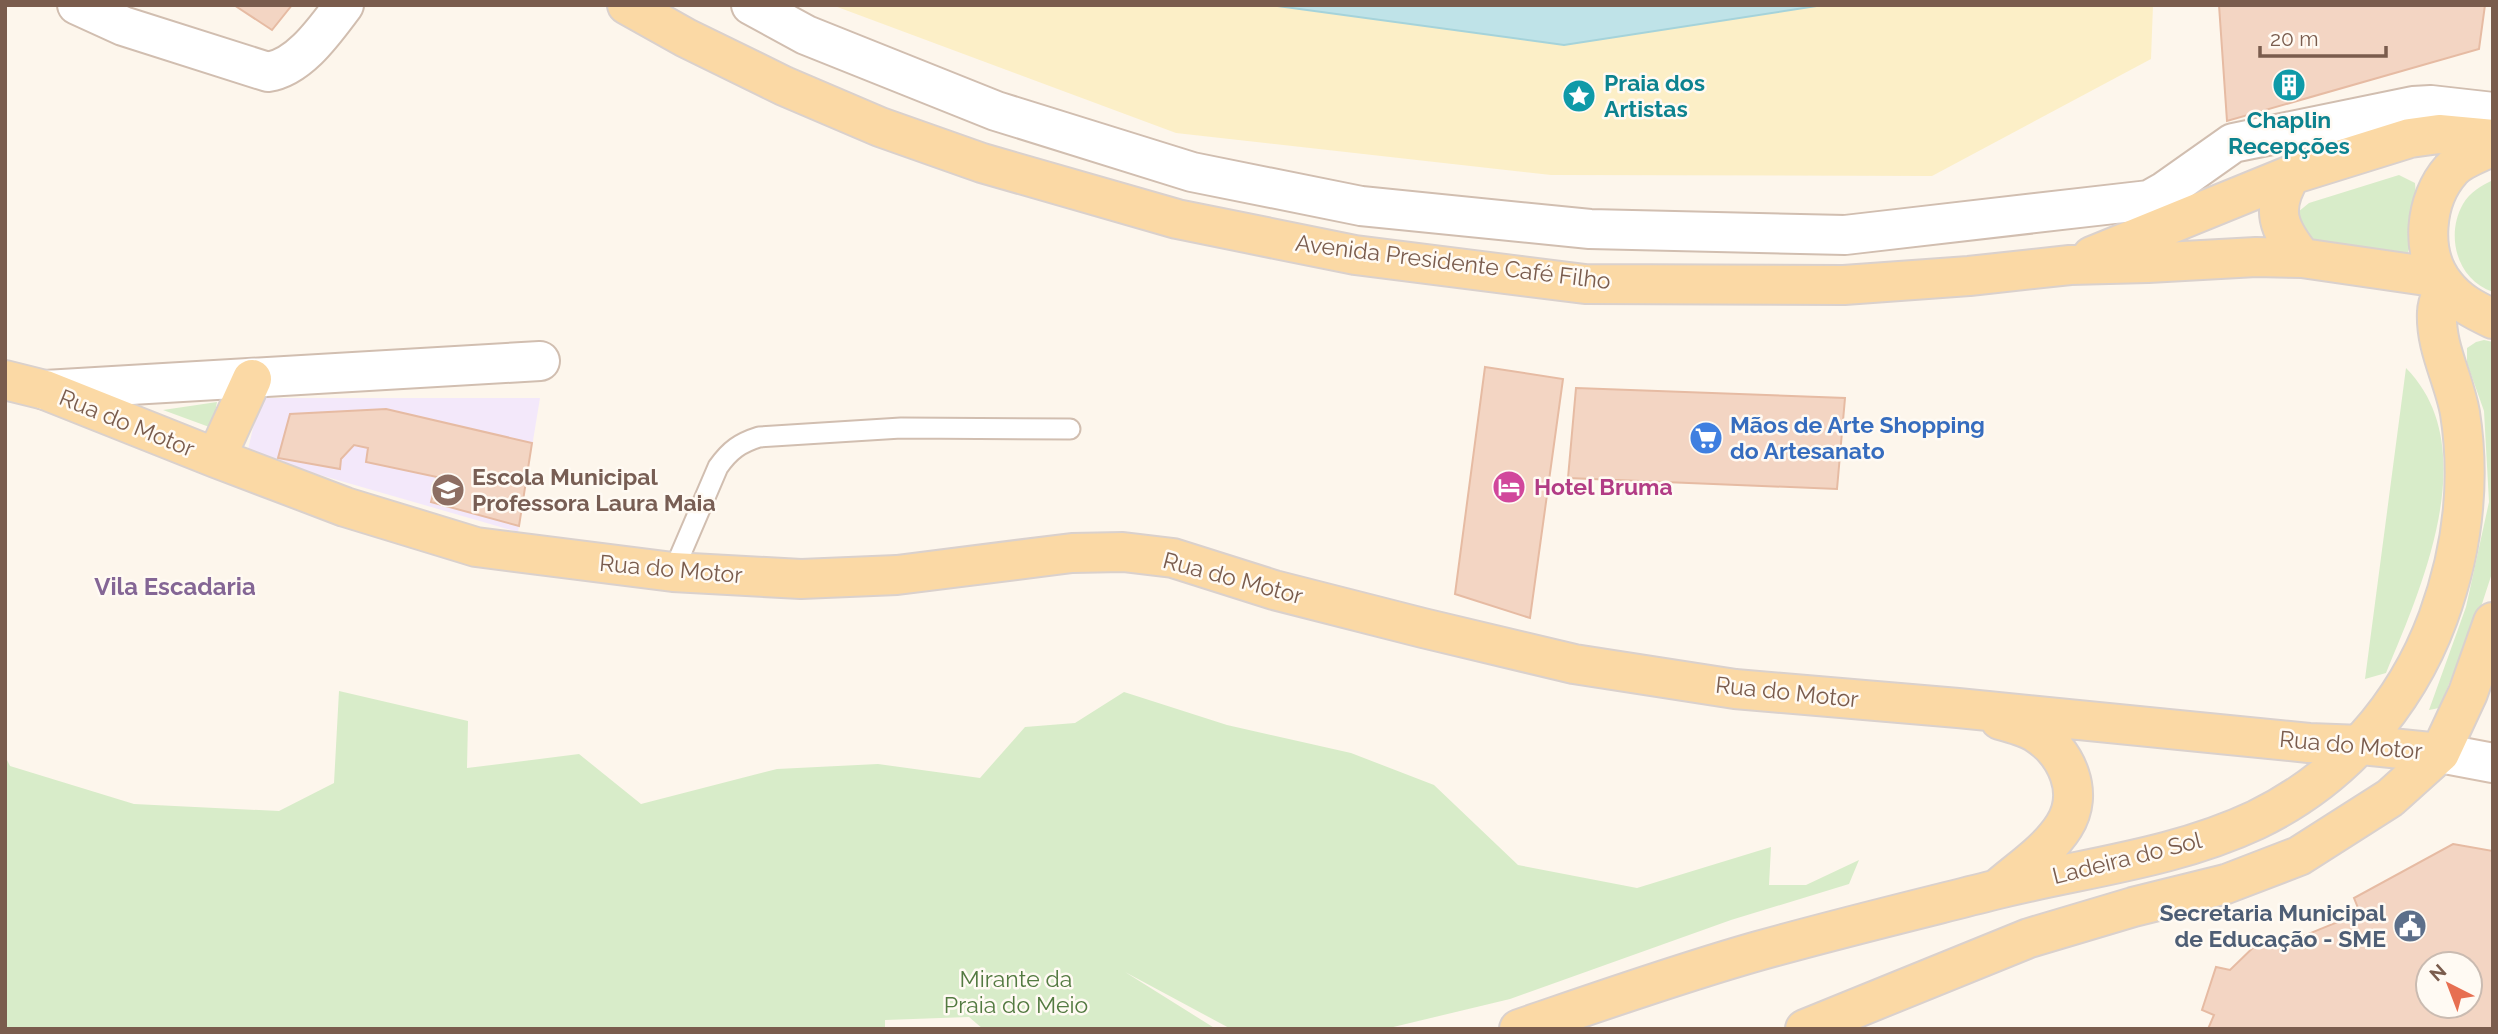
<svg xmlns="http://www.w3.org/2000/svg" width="2498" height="1034" viewBox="0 0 2498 1034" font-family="Raleway,sans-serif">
<rect width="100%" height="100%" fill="#fdf6ec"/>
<!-- education -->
<path fill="#f3e8fa" d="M 260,398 L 540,398 L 518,532 L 247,454 Z"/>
<!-- green -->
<path fill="#d8ecc9" d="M 2399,175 L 2415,183 C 2417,206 2414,244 2403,264 L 2305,241 L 2299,235 L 2298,212 L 2309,203 Z
M 2493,180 L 2493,292 C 2457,280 2445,236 2463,204 C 2470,192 2481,186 2493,180 Z
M 2484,340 L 2493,342 L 2493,570 L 2480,610 L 2439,708 L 2429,710 L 2466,607 L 2489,502 L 2484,411 L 2467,363 L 2467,348 L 2476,342 Z
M 2406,368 C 2484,447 2422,586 2386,673 L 2365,679 Z
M 217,402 L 212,428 L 163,410 Z
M 339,691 L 468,721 L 467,768 L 579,754 L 641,804 L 777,769 L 878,764 L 980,778 L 1025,727 L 1075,723 L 1124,692 L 1227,725 L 1351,753 L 1434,785 L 1518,865 L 1637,888 L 1771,847 L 1769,885 L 1806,885 L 1859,860 L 1849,884 L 1731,920 L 1510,999 L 1385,1029 L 1231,1029 L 1125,972 L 1216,1029 L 983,1029 L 969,1017 L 885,1020 L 885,1029 L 5,1029 L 5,756 L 10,766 L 134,804 L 279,811 L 334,783 Z"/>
<!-- sand -->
<path fill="#fcefc7" d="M 832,5 L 1270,5 L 1564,45 L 1823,5 L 2153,5 L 2151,59 L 1932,176 L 1551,175 L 1176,133 Z"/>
<!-- water -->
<path fill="#bfe3e8" stroke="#a5d3da" stroke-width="2" d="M 1270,5 L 1823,5 L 1564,45 Z"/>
<!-- building -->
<path fill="#f3d5c3" stroke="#e6bba3" stroke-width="2" fill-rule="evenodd" d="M 234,5 L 292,5 L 272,30 Z
M 2219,5 L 2485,5 L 2479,49 L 2227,121 Z
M 1485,367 L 1563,379 L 1530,618 L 1455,594 Z
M 1576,388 L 1845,398 L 1837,489 L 1568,478 Z
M 386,409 L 532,443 L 519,526 L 431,502 L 437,477 L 366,462 L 368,448 L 354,445 L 341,459 L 340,469 L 278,458 L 290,414 Z
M 2453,844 L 2493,851 L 2493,1029 L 2208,1029 L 2214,1015 L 2202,1010 L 2216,967 L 2230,970 L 2262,939 L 2281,945 L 2360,913 L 2354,898 ZM 2428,964 L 2470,964 L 2470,1006 L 2428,1006 Z"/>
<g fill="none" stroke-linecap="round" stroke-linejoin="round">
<defs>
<path id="lane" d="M 673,572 L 718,467 C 730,450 740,443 759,437 L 901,428 L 1070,429"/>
<path id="street" d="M 77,5 L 123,26 L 268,72 C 300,67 325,30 344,5
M 751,5 L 806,35 L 996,111 L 1192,172 L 1361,206 L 1590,229 L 1845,235 L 2149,200 L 2165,191 L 2233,143 L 2413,106 L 2431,105 L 2493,112
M 45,390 L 540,361"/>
<path id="secondary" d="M 2440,753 L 2493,763"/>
<path id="primary" d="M 627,5 L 686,38 L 784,86 L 880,127 L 982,163 L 1177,219 L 1355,255 L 1585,284 L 1844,285 L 1969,276 L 2070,265 L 2148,263 L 2256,257 L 2302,258 L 2440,278
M 2493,146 C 2480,153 2460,159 2451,170 C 2425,199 2419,253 2445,285 C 2458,302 2474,310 2493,319
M 2291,175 C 2270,210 2278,228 2302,258
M 2092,256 L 2291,175 L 2410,138 L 2439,134 L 2493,139
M 5,380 L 45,390 L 216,458 L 345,507 L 476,547 L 673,572 L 801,579 L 897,575 L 1072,553 L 1123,552 L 1173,558 L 1274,590 L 1423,628 L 1574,664 L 1735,689 L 1958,708 L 2309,743 L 2362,745 L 2440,753
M 216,458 L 252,379
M 2000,720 C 2011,723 2026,727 2036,733 C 2067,753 2085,793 2064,826 C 2049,850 2022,868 2001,886
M 1519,1029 C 1598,1002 1677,974 1758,951 C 1836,929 1915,910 1994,890 C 2081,868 2173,859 2256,820 C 2341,779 2405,707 2438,618 C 2462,552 2471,483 2460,413 C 2454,379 2435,347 2437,312 C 2437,303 2442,293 2445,285
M 1805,1029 L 2029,938 L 2133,907 L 2226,884 L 2299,856 L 2390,798 L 2440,753 L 2468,693 L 2493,622"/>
</defs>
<!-- lane casing -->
<use href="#lane" stroke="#d1beb0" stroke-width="23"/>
<!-- street casing -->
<use href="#street" stroke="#d1beb0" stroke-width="42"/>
<!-- secondary casing -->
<use href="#secondary" stroke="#d6c0b0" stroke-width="42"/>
<!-- primary casing -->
<use href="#primary" stroke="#dad1cd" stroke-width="42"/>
<!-- lane -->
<use href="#lane" stroke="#fff" stroke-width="19"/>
<!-- street -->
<use href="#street" stroke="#fff" stroke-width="38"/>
<!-- secondary -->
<use href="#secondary" stroke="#fff" stroke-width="38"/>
<!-- primary -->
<use href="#primary" stroke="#fbd9a5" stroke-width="38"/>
</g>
<!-- icons -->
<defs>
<symbol id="building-disc" viewBox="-11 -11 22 22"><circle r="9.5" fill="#0f9aa8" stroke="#fffaf3"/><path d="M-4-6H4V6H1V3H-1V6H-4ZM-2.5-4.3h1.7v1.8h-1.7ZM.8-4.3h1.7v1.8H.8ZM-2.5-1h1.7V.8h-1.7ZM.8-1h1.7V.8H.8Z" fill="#fff"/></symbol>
<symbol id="sight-disc" viewBox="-11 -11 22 22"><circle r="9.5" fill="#0f9aa8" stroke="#fffaf3"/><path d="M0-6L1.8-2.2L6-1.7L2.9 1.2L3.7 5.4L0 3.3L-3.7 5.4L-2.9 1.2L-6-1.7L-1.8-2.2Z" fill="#fff"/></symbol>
<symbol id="supermarket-disc" viewBox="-11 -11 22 22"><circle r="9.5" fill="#3f7fe0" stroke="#fffaf3"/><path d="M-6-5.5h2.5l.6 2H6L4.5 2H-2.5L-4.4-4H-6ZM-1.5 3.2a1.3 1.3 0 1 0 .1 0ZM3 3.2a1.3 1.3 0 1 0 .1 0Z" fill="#fff"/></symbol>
<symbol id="hotel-disc" viewBox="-11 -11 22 22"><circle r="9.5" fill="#d1479c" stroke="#fffaf3"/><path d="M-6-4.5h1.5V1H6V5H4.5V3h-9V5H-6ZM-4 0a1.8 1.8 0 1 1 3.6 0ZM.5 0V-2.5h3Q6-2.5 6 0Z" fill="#fff"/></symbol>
<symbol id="school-disc" viewBox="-11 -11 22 22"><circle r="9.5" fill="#8d6e63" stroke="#fffaf3"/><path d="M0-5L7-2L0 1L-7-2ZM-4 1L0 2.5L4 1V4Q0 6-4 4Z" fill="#fff"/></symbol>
<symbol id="civic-disc" viewBox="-11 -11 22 22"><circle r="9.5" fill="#5c6f8a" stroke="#fffaf3"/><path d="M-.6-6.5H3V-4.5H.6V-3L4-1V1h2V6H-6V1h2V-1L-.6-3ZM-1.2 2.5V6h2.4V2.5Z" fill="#fff"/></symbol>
</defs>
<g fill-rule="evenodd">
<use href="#building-disc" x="2270" y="66" width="38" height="38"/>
<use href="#sight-disc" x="1560" y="77" width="38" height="38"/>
<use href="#supermarket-disc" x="1687" y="419" width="38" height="38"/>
<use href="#hotel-disc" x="1490" y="468" width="38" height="38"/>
<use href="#school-disc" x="429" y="471" width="38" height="38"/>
<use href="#civic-disc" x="2391" y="907" width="38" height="38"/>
</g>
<g text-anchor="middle" stroke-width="5" stroke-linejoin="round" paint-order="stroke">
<!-- culture labels -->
<g font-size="23" font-weight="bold" fill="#0d838f" stroke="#fffaf3" text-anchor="start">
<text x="1604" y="91">Praia dos<tspan x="1604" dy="26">Artistas</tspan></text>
<text x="2289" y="128" text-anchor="middle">Chaplin<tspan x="2289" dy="26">Recepções</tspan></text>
</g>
<!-- street labels -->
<g font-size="23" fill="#7a5c4d" stroke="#fffaf3">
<text transform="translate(1453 262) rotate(7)" y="8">Avenida Presidente Café Filho</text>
<text transform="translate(127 423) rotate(22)" y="8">Rua do Motor</text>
<text transform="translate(671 569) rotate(5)" y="8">Rua do Motor</text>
<text transform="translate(1233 578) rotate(15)" y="8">Rua do Motor</text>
<text transform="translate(1787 692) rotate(6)" y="8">Rua do Motor</text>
<text transform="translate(2351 745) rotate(5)" y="8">Rua do Motor</text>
<text transform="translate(2127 858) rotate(-14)" y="8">Ladeira do Sol</text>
</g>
<!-- shop labels -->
<g font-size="23" font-weight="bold" fill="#366cbe" stroke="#fffaf3" text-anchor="start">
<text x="1730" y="433">Mãos de Arte Shopping<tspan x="1730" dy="26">do Artesanato</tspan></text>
</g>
<!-- education labels -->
<g font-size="23" font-weight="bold" fill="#785e54" stroke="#fffaf3" text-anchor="start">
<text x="472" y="485">Escola Municipal<tspan x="472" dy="26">Professora Laura Maia</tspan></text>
</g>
<!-- hotel labels -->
<g font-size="23" font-weight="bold" fill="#b23c85" stroke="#fffaf3" text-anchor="start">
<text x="1534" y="495">Hotel Bruma</text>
</g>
<!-- service labels -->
<g font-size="23" font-weight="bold" fill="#4e5e75" stroke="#fffaf3" text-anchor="end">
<text x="2386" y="921">Secretaria Municipal<tspan x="2386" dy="26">de Educação - SME</tspan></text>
</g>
<!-- park labels -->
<g font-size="23" fill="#537a41" stroke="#fffaf3">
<text x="1016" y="987">Mirante da<tspan x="1016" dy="26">Praia do Meio</tspan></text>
</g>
<!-- neighbourhood labels -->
<g font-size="24" font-weight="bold" fill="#846695" stroke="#fffaf3">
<text x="175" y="595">Vila Escadaria</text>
</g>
</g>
<!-- border -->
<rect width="2498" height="1034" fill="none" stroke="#7a5c4d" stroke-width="14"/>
<!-- north arrow -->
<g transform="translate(2449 985) rotate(318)"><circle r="33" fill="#fffaf3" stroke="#cabbb1" stroke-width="2"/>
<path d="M0-5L12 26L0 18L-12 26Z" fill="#e76f51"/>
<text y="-10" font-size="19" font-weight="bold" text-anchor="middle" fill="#7a5c4d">N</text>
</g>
<!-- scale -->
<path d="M2260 46v10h126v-10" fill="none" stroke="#7a5c4d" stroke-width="3.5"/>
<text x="2270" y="46" font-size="21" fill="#7a5c4d" stroke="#fffaf3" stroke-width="5" paint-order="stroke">20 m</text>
</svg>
